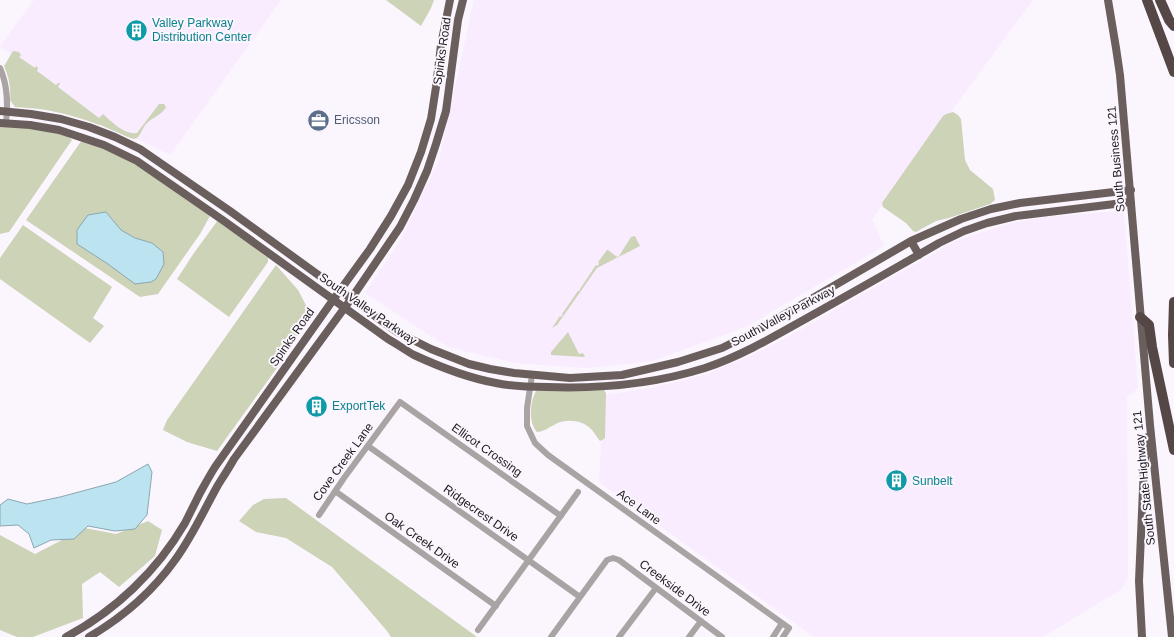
<svg xmlns="http://www.w3.org/2000/svg" width="1174" height="637" viewBox="0 0 1174 637" font-family="Arial,sans-serif">
<rect width="100%" height="100%" fill="#fbf5fe"/>
<!-- built -->
<path fill="#f8ecfe" d="M 34,0 L 281,0 L 170,155 L 101,121 L 0,46 Z
M 474,0 L 1033,0 L 872,219 L 884,246 L 746,327 L 652,361 L 587,368 L 515,363 L 448,347 L 365,293 L 401,239 L 439,160 Z
M 1120,211 L 1124,214 L 1138,388 L 1130,395 L 1127,396 L 1128,577 L 1122,589 L 1043,637 L 814,637 L 599,482 L 604,395 L 651,388 L 704,375 L 750,356 L 786,338 L 955,241 L 1015,222 L 1047,217 Z"/>
<!-- green -->
<path fill="#cdd3b7" d="M 386,0 L 434,0 L 431,8 L 421,26 Z
M 13,51 L 19,52 L 21,55 L 19,57 L 35,68 L 36,66 L 38,68 L 37,71 L 56,85 L 58,83 L 60,83 L 58,87 L 99,118 L 103,114 C 112,122 124,135 137,133 L 159,104 L 164,104 L 166,107 C 162,115 153,117 147,123 C 142,127 141,138 134,139 C 131,139 108,128 103,126 C 83,119 61,112 40,109 C 32,108 24,108 15,107 L 10,100 C 11,88 9,77 4,66 Z
M 953,112 L 958,115 L 961,119 L 965,160 L 970,170 L 993,189 L 995,200 L 990,204 L 949,218 L 936,221 L 916,232 L 913,231 L 906,223 L 883,207 L 882,203 L 943,116 L 946,114 Z
M 0,126 C 17,127 61,127 72,140 L 9,232 L 0,234 Z
M 82,140 L 108,149 L 141,168 L 210,216 L 200,234 L 158,294 L 140,297 L 26,220 Z
M 218,220 L 268,258 L 268,262 L 229,317 L 177,279 L 192,256 L 194,253 Z
M 23,225 L 112,287 L 93,318 L 104,326 L 90,343 L 0,279 L 0,258 Z
M 635,236 L 640,246 L 597,268 L 557,325 L 552,328 L 560,316 L 561,317 L 563,315 L 562,314 L 578,291 L 579,291 L 580,290 L 580,289 L 596,265 L 598,266 L 599,263 L 598,262 L 607,250 L 608,250 L 617,257 L 619,256 L 631,237 Z
M 276,265 L 298,290 L 310,313 L 287,354 L 217,451 L 187,442 L 163,430 L 167,420 Z
M 568,332 L 579,354 L 583,353 L 585,357 L 551,355 L 551,352 Z
M 604,390 L 606,393 L 605,438 L 604,439 L 600,441 C 597,437 595,434 592,430 C 583,420 566,418 554,425 C 548,428 543,432 537,432 C 528,422 530,402 536,391 Z
M 286,498 L 477,637 L 391,637 L 387,631 L 332,567 L 286,538 L 256,532 L 239,521 L 253,505 L 264,499 Z
M 148,521 L 162,530 L 155,556 L 119,587 L 100,572 L 82,584 L 83,618 L 33,637 L 17,637 L 0,630 L 0,535 L 35,554 L 85,528 L 116,534 Z"/>
<!-- water -->
<path fill="#bbe3f0" stroke="#8ca7b1" d="M 106,212 L 121,230 L 135,238 L 152,243 L 163,252 L 164,264 L 156,279 L 151,282 L 135,284 L 108,264 L 77,244 L 77,230 L 88,215 Z
M 148,464 L 152,472 L 147,515 L 135,529 L 115,531 L 88,526 L 74,539 L 51,540 L 34,548 L 29,534 L 18,525 L 0,526 L 0,505 L 8,499 L 27,504 L 60,497 L 116,482 Z"/>
<g fill="none" stroke-linecap="round" stroke-linejoin="round">
<!-- minor -->
<path stroke="#aaa3a3" stroke-width="6" d="M 0,68 C 8,86 8,104 6,123
M 532,375 L 527,408 L 527,426 L 535,443 L 548,455 L 789,628 L 783,637
M 368,446 L 580,597
M 335,491 L 496,606
M 319,515 L 344,478 L 400,402 L 561,516
M 478,630 L 578,492
M 551,637 L 607,560 L 613,558 L 619,560 L 722,637
M 619,637 L 656,588
M 689,637 L 701,621
M 773,637 L 782,623"/>
<!-- major -->
<path stroke="#6b5f5e" stroke-width="8" d="M 1108,0 L 1116,48 L 1120,75 L 1150,425 L 1172,637
M 0,111 L 31,114 L 61,119 L 89,127 L 115,137 L 140,149 L 230,211 L 397,332 L 431,349 L 469,364 L 490,369 L 514,373 L 570,378 L 622,375 L 678,362 L 722,348 L 758,330 L 911,241 L 961,219 L 991,209 L 1020,203 L 1131,190
M 0,123 L 30,125 L 59,130 L 104,145 L 137,161 L 224,221 L 388,339 C 397,344 405,350 414,355 C 440,367 468,378 496,383 C 513,387 530,387 547,387 C 601,389 654,384 705,368 C 744,355 780,333 816,313 C 857,290 898,267 939,243 L 964,231 L 987,223 L 1016,216 L 1131,202
M 911,241 L 919,255
M 66,637 C 115,611 157,571 185,523 C 190,513 195,503 200,493 C 205,484 210,475 215,467 L 333,300 L 370,249 L 391,216 L 408,185 L 421,152 L 431,119 L 436,87 L 441,45 L 450,0
M 89,637 C 123,617 153,591 175,560 C 192,537 204,510 218,485 C 223,477 229,468 234,459 L 351,299 L 400,227 L 414,200 L 427,171 L 436,144 L 446,111 L 458,20 L 463,0
M 1142,637 L 1139,581 L 1144,466 L 1148,437"/>
<!-- highway -->
<path stroke="#544746" stroke-width="10" d="M 1147,0 L 1174,72
M 1160,0 L 1169,20 L 1174,26
M 1174,302 L 1173,335 L 1174,363
M 1140,317 L 1149,325 L 1152,347 L 1174,450"/>
</g>
<!-- icons -->
<defs>
<symbol id="building-disc" viewBox="-11 -11 22 22"><circle r="9.5" fill="#0f9aa8" stroke="#fbf5fe"/><path d="M-4-6H4V6H1V3H-1V6H-4ZM-2.5-4.3h1.7v1.8h-1.7ZM.8-4.3h1.7v1.8H.8ZM-2.5-1h1.7V.8h-1.7ZM.8-1h1.7V.8H.8Z" fill="#fff"/></symbol>
<symbol id="office-disc" viewBox="-11 -11 22 22"><circle r="9.5" fill="#5c6f8a" stroke="#fbf5fe"/><path d="M-6-3h4V-5.5h4V-3h4V5H-6ZM-1-4.5V-3h2v-1.5ZM-6 0V1H6V0Z" fill="#fff"/></symbol>
</defs>
<g fill-rule="evenodd">
<use href="#building-disc" x="124" y="18" width="25" height="25"/>
<use href="#office-disc" x="306" y="108" width="25" height="25"/>
<use href="#building-disc" x="304" y="394" width="25" height="25"/>
<use href="#building-disc" x="884" y="468" width="25" height="25"/>
</g>
<g text-anchor="middle" stroke-width="4" stroke-linejoin="round" paint-order="stroke">
<!-- culture labels -->
<g font-size="12" fill="#0d838f" stroke="#fbf5fe" text-anchor="start">
<text x="152" y="27">Valley Parkway<tspan x="152" dy="14">Distribution Center</tspan></text>
<text x="332" y="410">ExportTek</text>
<text x="912" y="485">Sunbelt</text>
</g>
<!-- street labels -->
<g font-size="12" fill="#1d1a1e" stroke="#fbf5fe">
<text transform="translate(442 51) rotate(-82)" y="4">Spinks Road</text>
<text transform="translate(1116 159) rotate(-95)" y="4">South Business 121</text>
<text transform="translate(368 309) rotate(35)" y="4">South Valley Parkway</text>
<text transform="translate(783 316) rotate(-28)" y="4">South Valley Parkway</text>
<text transform="translate(292 337) rotate(-55)" y="4">Spinks Road</text>
<text transform="translate(487 450) rotate(35)" y="4">Ellicot Crossing</text>
<text transform="translate(343 462) rotate(-54)" y="4">Cove Creek Lane</text>
<text transform="translate(1144 478) rotate(-96)" y="4">South State Highway 121</text>
<text transform="translate(639 507) rotate(36)" y="4">Ace Lane</text>
<text transform="translate(481 513) rotate(35)" y="4">Ridgecrest Drive</text>
<text transform="translate(422 540) rotate(35)" y="4">Oak Creek Drive</text>
<text transform="translate(675 588) rotate(37)" y="4">Creekside Drive</text>
</g>
<!-- service labels -->
<g font-size="12" fill="#4e5e75" stroke="#fbf5fe" text-anchor="start">
<text x="334" y="124">Ericsson</text>
</g>
</g>
</svg>
